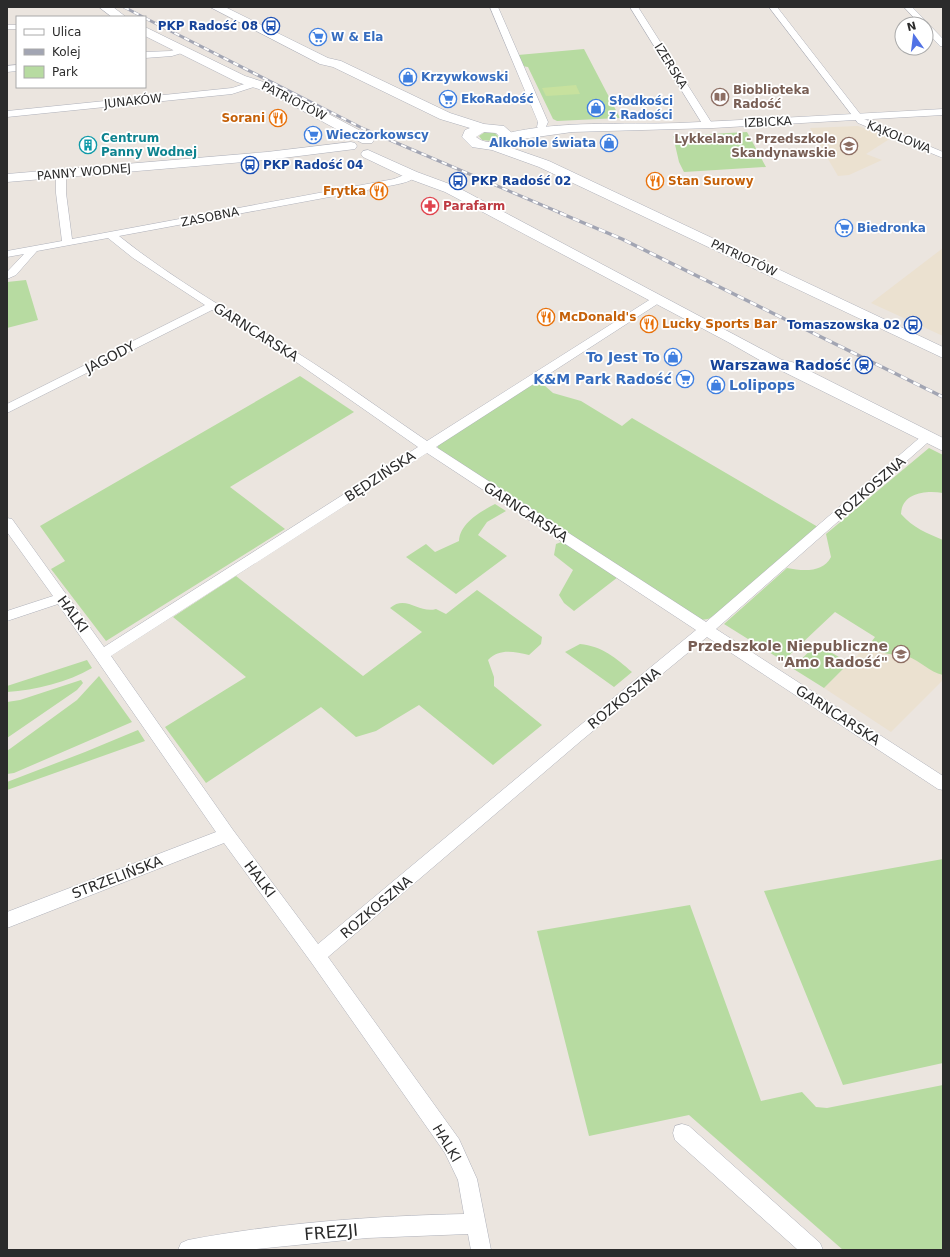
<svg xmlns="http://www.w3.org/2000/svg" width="950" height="1257" viewBox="0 0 950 1257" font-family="'DejaVu Sans',sans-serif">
<rect width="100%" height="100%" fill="#ebe5df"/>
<!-- education -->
<path fill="#ebe1d0" d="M 858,126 L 891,138 L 866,154 L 882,160 L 849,175 L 838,176 L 810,128 Z
M 943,248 L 943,336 L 871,303 Z
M 943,599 L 943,680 L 891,732 L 824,688 L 876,637 Z"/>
<!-- green -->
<path fill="#b7dba1" d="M 584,49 L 620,118 L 557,121 L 553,119 L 528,67 L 522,66 L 518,55 Z
M 485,132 L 495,133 L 499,137 L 492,141 L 482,140 L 479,136 Z
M 747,132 L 766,167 L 684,172 L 679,162 L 673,136 Z
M 26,280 L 38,320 L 7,328 L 7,282 Z
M 300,376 L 354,412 L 230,487 L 285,529 L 106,641 L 51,569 L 65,561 L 40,526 Z
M 534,381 L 544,385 L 553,393 L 581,401 L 622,426 L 632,418 L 818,527 L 717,614 L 708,619 L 701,620 L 438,449 L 438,444 Z
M 929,448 L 943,455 L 943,493 C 925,490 902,493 901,514 C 913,528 927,533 943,540 L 943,675 C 929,672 921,661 907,656 C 901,653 895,655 889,654 C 881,653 875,649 869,645 L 875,637 L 835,612 L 783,661 L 724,624 L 787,568 C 803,571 823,573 831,557 L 826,534 Z
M 495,504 L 506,511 L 487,522 L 478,535 L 507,556 L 456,594 L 406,557 L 426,544 L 435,552 L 459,541 C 460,523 480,512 495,504 Z
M 564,541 L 618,577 L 574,611 L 564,603 L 559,595 L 573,570 L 554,555 L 556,544 Z
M 236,576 L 363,676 L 422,632 L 390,608 C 406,594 419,614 436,609 L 446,614 L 477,590 L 542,637 L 541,644 L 529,655 C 514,652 500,648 488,660 L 494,677 L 494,686 L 542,725 L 493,765 L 419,705 L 376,731 L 356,737 L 321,707 L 206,783 L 165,727 L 246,677 L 173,617 Z
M 580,644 C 602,646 616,658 632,672 L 614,687 L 565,652 Z
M 817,644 L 849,663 L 824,688 L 792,668 Z
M 87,660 L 92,668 C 68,682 36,690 7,692 L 7,686 Z
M 99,676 L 132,722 L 14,773 L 7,774 L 7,751 L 77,700 Z
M 81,680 L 83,683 L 77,690 L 7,738 L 7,702 L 20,700 Z
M 138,730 L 145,741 L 7,790 L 7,782 L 85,752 Z
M 943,859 L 943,1063 L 843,1085 L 764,891 Z
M 690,905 L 761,1101 L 802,1092 L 816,1107 L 827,1108 L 943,1085 L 943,1250 L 843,1250 L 689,1115 L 589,1136 L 537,931 Z"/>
<!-- pitch -->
<path fill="#c7e19e" d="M 576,85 L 580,94 L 546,96 L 542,88 Z"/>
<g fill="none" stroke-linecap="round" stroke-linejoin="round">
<defs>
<path id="minor" d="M 490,7 L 498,7 L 548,122 L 545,129 L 539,129 L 537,127 L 538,122 Z
M 630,7 L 638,7 L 713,125 L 711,127 L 705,127 L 703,125 Z
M 769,7 L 777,7 L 864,119 L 943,152 L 943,158 L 858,123 Z
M 904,7 L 912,7 L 943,39 L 943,46 L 940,46 L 926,31 L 926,24 L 920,24 Z
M 7,25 L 17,25 L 17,29 L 7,29 Z
M 182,47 L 186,50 L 185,52 L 172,56 L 145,58 L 145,52 L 171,51 Z
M 17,65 L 17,71 L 7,72 L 7,66 Z
M 257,80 L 261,83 L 260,85 L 232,94 L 7,117 L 7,111 L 232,88 Z
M 61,171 L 66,174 L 66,193 L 72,239 L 394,179 L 409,173 L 415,173 L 417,175 C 411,182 403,183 394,185 L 119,236 C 174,280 236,315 296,352 C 341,380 384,412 427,441 L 654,297 L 662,297 L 663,299 L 662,301 L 436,447 L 706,622 L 924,434 L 932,434 L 934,437 L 716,629 L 943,776 L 943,790 L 938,789 L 707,637 L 582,740 L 328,957 L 459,1139 L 477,1179 L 491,1250 L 471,1250 L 468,1234 L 367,1238 L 246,1250 L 178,1250 L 181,1243 L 188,1240 C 279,1223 371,1216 464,1214 L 458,1180 L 445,1153 L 311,962 L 224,843 L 7,928 L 7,912 L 216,832 L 58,604 L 7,621 L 7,611 L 53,596 L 7,532 L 7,518 L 12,519 L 104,647 L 418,447 L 289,357 L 212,310 L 7,413 L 7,404 L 205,305 L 133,258 L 108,238 L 37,251 L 16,275 L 7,279 L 7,272 L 24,254 L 7,257 L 7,251 L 62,241 L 56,193 L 56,174 ZM 427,453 L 696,630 L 572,732 L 318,944 L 233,830 L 111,656 Z
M 682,1124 L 689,1126 L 820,1243 L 823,1250 L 798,1250 L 675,1140 L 673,1133 L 675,1126 Z"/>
<path id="tertiary" d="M 943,109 L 943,115 L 713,128 L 572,132 L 508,141 L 502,137 L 504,134 C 561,120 621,125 679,123 C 767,119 855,114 943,109 Z
M 351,142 L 355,143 L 357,146 L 355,149 L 267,160 L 7,182 L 7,174 L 267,152 Z"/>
<path id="secondary" d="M 99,7 L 113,7 L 126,17 L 112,17 Z
M 210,7 L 225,7 L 328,58 L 341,61 L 450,113 L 484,124 L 504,126 L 514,135 L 512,141 L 506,146 L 549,161 L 943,347 L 943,358 L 539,167 L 492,150 L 472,147 L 462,137 L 465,130 L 470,128 L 440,119 L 333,67 L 320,64 ZM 484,132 L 496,133 L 500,137 C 493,144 483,143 476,137 Z
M 145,27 L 245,76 L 276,86 L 372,137 L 374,140 L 372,143 L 362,143 L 268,92 L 237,82 L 145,36 Z
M 368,150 L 417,172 L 455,186 L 782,360 L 792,362 L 943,438 L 943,451 L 780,370 L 770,366 L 728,342 L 445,192 L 407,178 L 363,157 L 361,154 L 363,151 Z"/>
</defs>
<!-- minor casing -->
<use href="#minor" stroke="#afb1ba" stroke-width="1"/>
<!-- tertiary casing -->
<use href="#tertiary" stroke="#afb1ba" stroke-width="1"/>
<!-- secondary casing -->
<use href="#secondary" stroke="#afb1ba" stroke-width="1"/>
<!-- minor -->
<use href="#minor" fill="#fff" fill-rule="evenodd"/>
<!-- tertiary -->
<use href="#tertiary" fill="#fff" fill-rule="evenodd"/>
<!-- secondary -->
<use href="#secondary" fill="#fff" fill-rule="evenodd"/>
<defs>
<path id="rail-far1" d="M 124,7 L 143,17
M 145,18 L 364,129 L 563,214"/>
<path id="rail" d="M 560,213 L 622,239 L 943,397"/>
</defs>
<!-- rail-far1 casing -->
<use href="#rail-far1" stroke="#a2a5b3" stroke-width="3"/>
<!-- rail casing -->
<use href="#rail" stroke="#a2a5b3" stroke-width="3.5"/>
<!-- rail-far1 -->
<use href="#rail-far1" stroke="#fff" stroke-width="2" stroke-dasharray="5.5" stroke-linecap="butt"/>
<!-- rail -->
<use href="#rail" stroke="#fff" stroke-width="2.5" stroke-dasharray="7" stroke-linecap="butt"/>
</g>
<!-- icons -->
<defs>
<symbol id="bus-ring" viewBox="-11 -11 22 22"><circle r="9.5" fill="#fff" stroke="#1a4fb4" stroke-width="1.5"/><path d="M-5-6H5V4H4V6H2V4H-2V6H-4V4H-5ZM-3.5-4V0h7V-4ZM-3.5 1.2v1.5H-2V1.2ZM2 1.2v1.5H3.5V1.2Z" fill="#1a4fb4"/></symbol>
<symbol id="supermarket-ring" viewBox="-11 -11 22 22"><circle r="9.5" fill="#fff" stroke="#3f7fe0" stroke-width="1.5"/><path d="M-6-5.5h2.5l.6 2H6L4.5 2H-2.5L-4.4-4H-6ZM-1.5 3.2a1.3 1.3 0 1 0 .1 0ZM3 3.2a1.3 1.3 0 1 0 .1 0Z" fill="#3f7fe0"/></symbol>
<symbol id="shop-ring" viewBox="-11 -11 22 22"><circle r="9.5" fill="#fff" stroke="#3f7fe0" stroke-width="1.5"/><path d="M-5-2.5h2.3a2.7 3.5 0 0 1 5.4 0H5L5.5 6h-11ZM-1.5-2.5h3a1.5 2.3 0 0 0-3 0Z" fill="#3f7fe0"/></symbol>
<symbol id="library-ring" viewBox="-11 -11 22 22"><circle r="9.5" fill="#fff" stroke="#8d6e63" stroke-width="1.5"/><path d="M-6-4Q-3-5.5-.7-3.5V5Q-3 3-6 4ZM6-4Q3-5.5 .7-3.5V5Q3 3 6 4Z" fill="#8d6e63"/></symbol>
<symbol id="restaurant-ring" viewBox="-11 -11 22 22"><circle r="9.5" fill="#fff" stroke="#e8710a" stroke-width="1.5"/><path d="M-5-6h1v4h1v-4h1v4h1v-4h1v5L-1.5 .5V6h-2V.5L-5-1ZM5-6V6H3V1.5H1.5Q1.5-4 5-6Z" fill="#e8710a"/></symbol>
<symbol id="building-ring" viewBox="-11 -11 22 22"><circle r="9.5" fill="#fff" stroke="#0f9aa8" stroke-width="1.5"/><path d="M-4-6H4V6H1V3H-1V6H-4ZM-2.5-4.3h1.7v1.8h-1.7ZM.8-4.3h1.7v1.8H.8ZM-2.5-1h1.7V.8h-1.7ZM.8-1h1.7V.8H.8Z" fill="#0f9aa8"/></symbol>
<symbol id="school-ring" viewBox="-11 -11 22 22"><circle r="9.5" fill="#fff" stroke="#8d6e63" stroke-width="1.5"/><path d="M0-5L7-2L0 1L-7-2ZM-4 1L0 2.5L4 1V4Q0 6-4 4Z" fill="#8d6e63"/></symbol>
<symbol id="pharmacy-ring" viewBox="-11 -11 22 22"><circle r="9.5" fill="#fff" stroke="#e0444e" stroke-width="1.5"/><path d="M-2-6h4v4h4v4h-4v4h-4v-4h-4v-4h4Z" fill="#e0444e"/></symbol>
<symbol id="station-ring" viewBox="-11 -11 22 22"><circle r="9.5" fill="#fff" stroke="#1a4fb4" stroke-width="1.5"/><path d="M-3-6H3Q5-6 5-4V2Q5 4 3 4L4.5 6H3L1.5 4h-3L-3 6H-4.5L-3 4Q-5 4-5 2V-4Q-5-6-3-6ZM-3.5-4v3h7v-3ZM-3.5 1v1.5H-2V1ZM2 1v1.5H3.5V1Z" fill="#1a4fb4"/></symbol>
</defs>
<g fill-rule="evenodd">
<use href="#bus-ring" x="261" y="16" width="20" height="20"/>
<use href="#supermarket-ring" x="308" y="27" width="20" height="20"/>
<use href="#shop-ring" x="398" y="67" width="20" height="20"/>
<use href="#library-ring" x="710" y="87" width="20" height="20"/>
<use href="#supermarket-ring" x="438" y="89" width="20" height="20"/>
<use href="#shop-ring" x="586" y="98" width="20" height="20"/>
<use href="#restaurant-ring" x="268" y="108" width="20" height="20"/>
<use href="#supermarket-ring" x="303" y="125" width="20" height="20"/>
<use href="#shop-ring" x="599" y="133" width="20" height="20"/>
<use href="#building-ring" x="78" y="135" width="20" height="20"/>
<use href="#school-ring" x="839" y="136" width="20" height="20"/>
<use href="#bus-ring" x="240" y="155" width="20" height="20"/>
<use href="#bus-ring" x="448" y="171" width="20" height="20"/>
<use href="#restaurant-ring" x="645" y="171" width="20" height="20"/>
<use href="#restaurant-ring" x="369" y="181" width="20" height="20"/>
<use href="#pharmacy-ring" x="420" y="196" width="20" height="20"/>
<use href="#supermarket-ring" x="834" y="218" width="20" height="20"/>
<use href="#restaurant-ring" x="536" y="307" width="20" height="20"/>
<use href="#restaurant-ring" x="639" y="314" width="20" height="20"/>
<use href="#bus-ring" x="903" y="315" width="20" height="20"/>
<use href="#shop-ring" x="663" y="347" width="20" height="20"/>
<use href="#station-ring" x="854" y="355" width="20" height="20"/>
<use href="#supermarket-ring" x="675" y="369" width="20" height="20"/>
<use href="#shop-ring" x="706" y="375" width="20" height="20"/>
<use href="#school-ring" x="891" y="644" width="20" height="20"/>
</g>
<g text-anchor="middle" stroke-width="3.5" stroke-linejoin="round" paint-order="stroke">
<!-- far-transit labels -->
<g font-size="12" font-weight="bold" fill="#164399" stroke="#fff" text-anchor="end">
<text x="258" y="30">PKP Radość 08</text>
<text x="263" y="169" text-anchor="start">PKP Radość 04</text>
<text x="471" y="185" text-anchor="start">PKP Radość 02</text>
<text x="900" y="329">Tomaszowska 02</text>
</g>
<!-- far-shop labels -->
<g font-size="12" font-weight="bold" fill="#366cbe" stroke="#fff" text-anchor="start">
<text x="331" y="41">W &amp; Ela</text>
<text x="421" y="81">Krzywkowski</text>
<text x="461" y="103">EkoRadość</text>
<text x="609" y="105">Słodkości<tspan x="609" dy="14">z Radości</tspan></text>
<text x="326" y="139">Wieczorkowscy</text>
<text x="596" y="147" text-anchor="end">Alkohole świata</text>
<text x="857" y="232">Biedronka</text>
</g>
<!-- far-street labels -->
<g font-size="12" fill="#2b2b2b" stroke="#fff">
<text transform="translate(671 66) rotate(58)" y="4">IZERSKA</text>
<text transform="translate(133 101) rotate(-6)" y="4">JUNAKÓW</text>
<text transform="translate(294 101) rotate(27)" y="4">PATRIOTÓW</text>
<text transform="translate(768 122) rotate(-3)" y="4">IZBICKA</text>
<text transform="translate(899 137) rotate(22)" y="4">KĄKOLOWA</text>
<text transform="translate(84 172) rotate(-5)" y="4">PANNY WODNEJ</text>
<text transform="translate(210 217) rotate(-11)" y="4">ZASOBNA</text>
<text transform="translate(744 258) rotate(25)" y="4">PATRIOTÓW</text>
</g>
<!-- far-education labels -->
<g font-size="12" font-weight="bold" fill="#785e54" stroke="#fff" text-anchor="start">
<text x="733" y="94">Bioblioteka<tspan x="733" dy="14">Radość</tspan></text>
<text x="836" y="143" text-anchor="end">Lykkeland - Przedszkole<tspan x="836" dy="14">Skandynawskie</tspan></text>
</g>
<!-- far-food labels -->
<g font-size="12" font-weight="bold" fill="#c56008" stroke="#fff" text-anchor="start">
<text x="265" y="122" text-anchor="end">Sorani</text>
<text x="668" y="185">Stan Surowy</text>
<text x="366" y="195" text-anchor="end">Frytka</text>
<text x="559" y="321">McDonald's</text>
<text x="662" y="328">Lucky Sports Bar</text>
</g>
<!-- far-culture labels -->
<g font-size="12" font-weight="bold" fill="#0d838f" stroke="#fff" text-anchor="start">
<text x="101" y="142">Centrum<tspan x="101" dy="14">Panny Wodnej</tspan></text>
</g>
<!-- far-health labels -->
<g font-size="12" font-weight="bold" fill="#be3a42" stroke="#fff" text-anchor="start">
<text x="443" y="210">Parafarm</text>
</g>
<!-- street labels -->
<g font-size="14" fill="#2b2b2b" stroke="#fff">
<text transform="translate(256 332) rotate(32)" y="5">GARNCARSKA</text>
<text transform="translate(110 357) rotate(-27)" y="5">JAGODY</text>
<text transform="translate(380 476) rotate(-33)" y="5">BĘDZIŃSKA</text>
<text transform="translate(870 488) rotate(-41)" y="5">ROZKOSZNA</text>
<text transform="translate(526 512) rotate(33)" y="5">GARNCARSKA</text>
<text transform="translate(73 614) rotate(54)" y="5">HALKI</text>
<text transform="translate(624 698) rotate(-39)" y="5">ROZKOSZNA</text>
<text transform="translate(838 715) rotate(33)" y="5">GARNCARSKA</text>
<text transform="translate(117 877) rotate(-21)" y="5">STRZELIŃSKA</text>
<text transform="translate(260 879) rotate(53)" y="5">HALKI</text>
<text transform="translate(376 907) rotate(-40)" y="5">ROZKOSZNA</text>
<text transform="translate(447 1143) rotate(59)" y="5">HALKI</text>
</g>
<!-- shop labels -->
<g font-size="14" font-weight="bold" fill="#366cbe" stroke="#fff" text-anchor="end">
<text x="660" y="362">To Jest To</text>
<text x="672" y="384">K&amp;M Park Radość</text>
<text x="729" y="390" text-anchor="start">Lolipops</text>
</g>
<!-- transit labels -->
<g font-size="14" font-weight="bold" fill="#164399" stroke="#fff" text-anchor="end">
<text x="851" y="370">Warszawa Radość</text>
</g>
<!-- education labels -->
<g font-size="14" font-weight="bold" fill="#785e54" stroke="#fff" text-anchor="end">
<text x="888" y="651">Przedszkole Niepubliczne<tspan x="888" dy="16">"Amo Radość"</tspan></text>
</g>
<!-- near-street labels -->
<g font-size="17" fill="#2b2b2b" stroke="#fff">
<text transform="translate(331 1232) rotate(-5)" y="6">FREZJI</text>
</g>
</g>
<!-- border -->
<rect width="950" height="1257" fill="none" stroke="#2b2b2b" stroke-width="16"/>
<!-- legend -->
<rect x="16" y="16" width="130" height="72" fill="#ffffff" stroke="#aaaaaa"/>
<rect x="24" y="29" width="20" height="6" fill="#ffffff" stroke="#aaaaaa"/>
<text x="52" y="36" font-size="12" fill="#2b2b2b">Ulica</text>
<rect x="24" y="49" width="20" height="6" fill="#a2a5b3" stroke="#aaaaaa"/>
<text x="52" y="56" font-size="12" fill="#2b2b2b">Kolej</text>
<rect x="24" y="66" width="20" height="12" fill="#b7dba1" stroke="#aaaaaa"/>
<text x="52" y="76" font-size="12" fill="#2b2b2b">Park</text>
<!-- north arrow -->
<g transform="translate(914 36) rotate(346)"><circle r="19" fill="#ffffff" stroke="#aaaaaa"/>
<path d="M0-3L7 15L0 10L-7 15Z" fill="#5172e5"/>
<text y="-6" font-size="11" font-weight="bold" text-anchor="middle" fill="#2b2b2b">N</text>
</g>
</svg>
